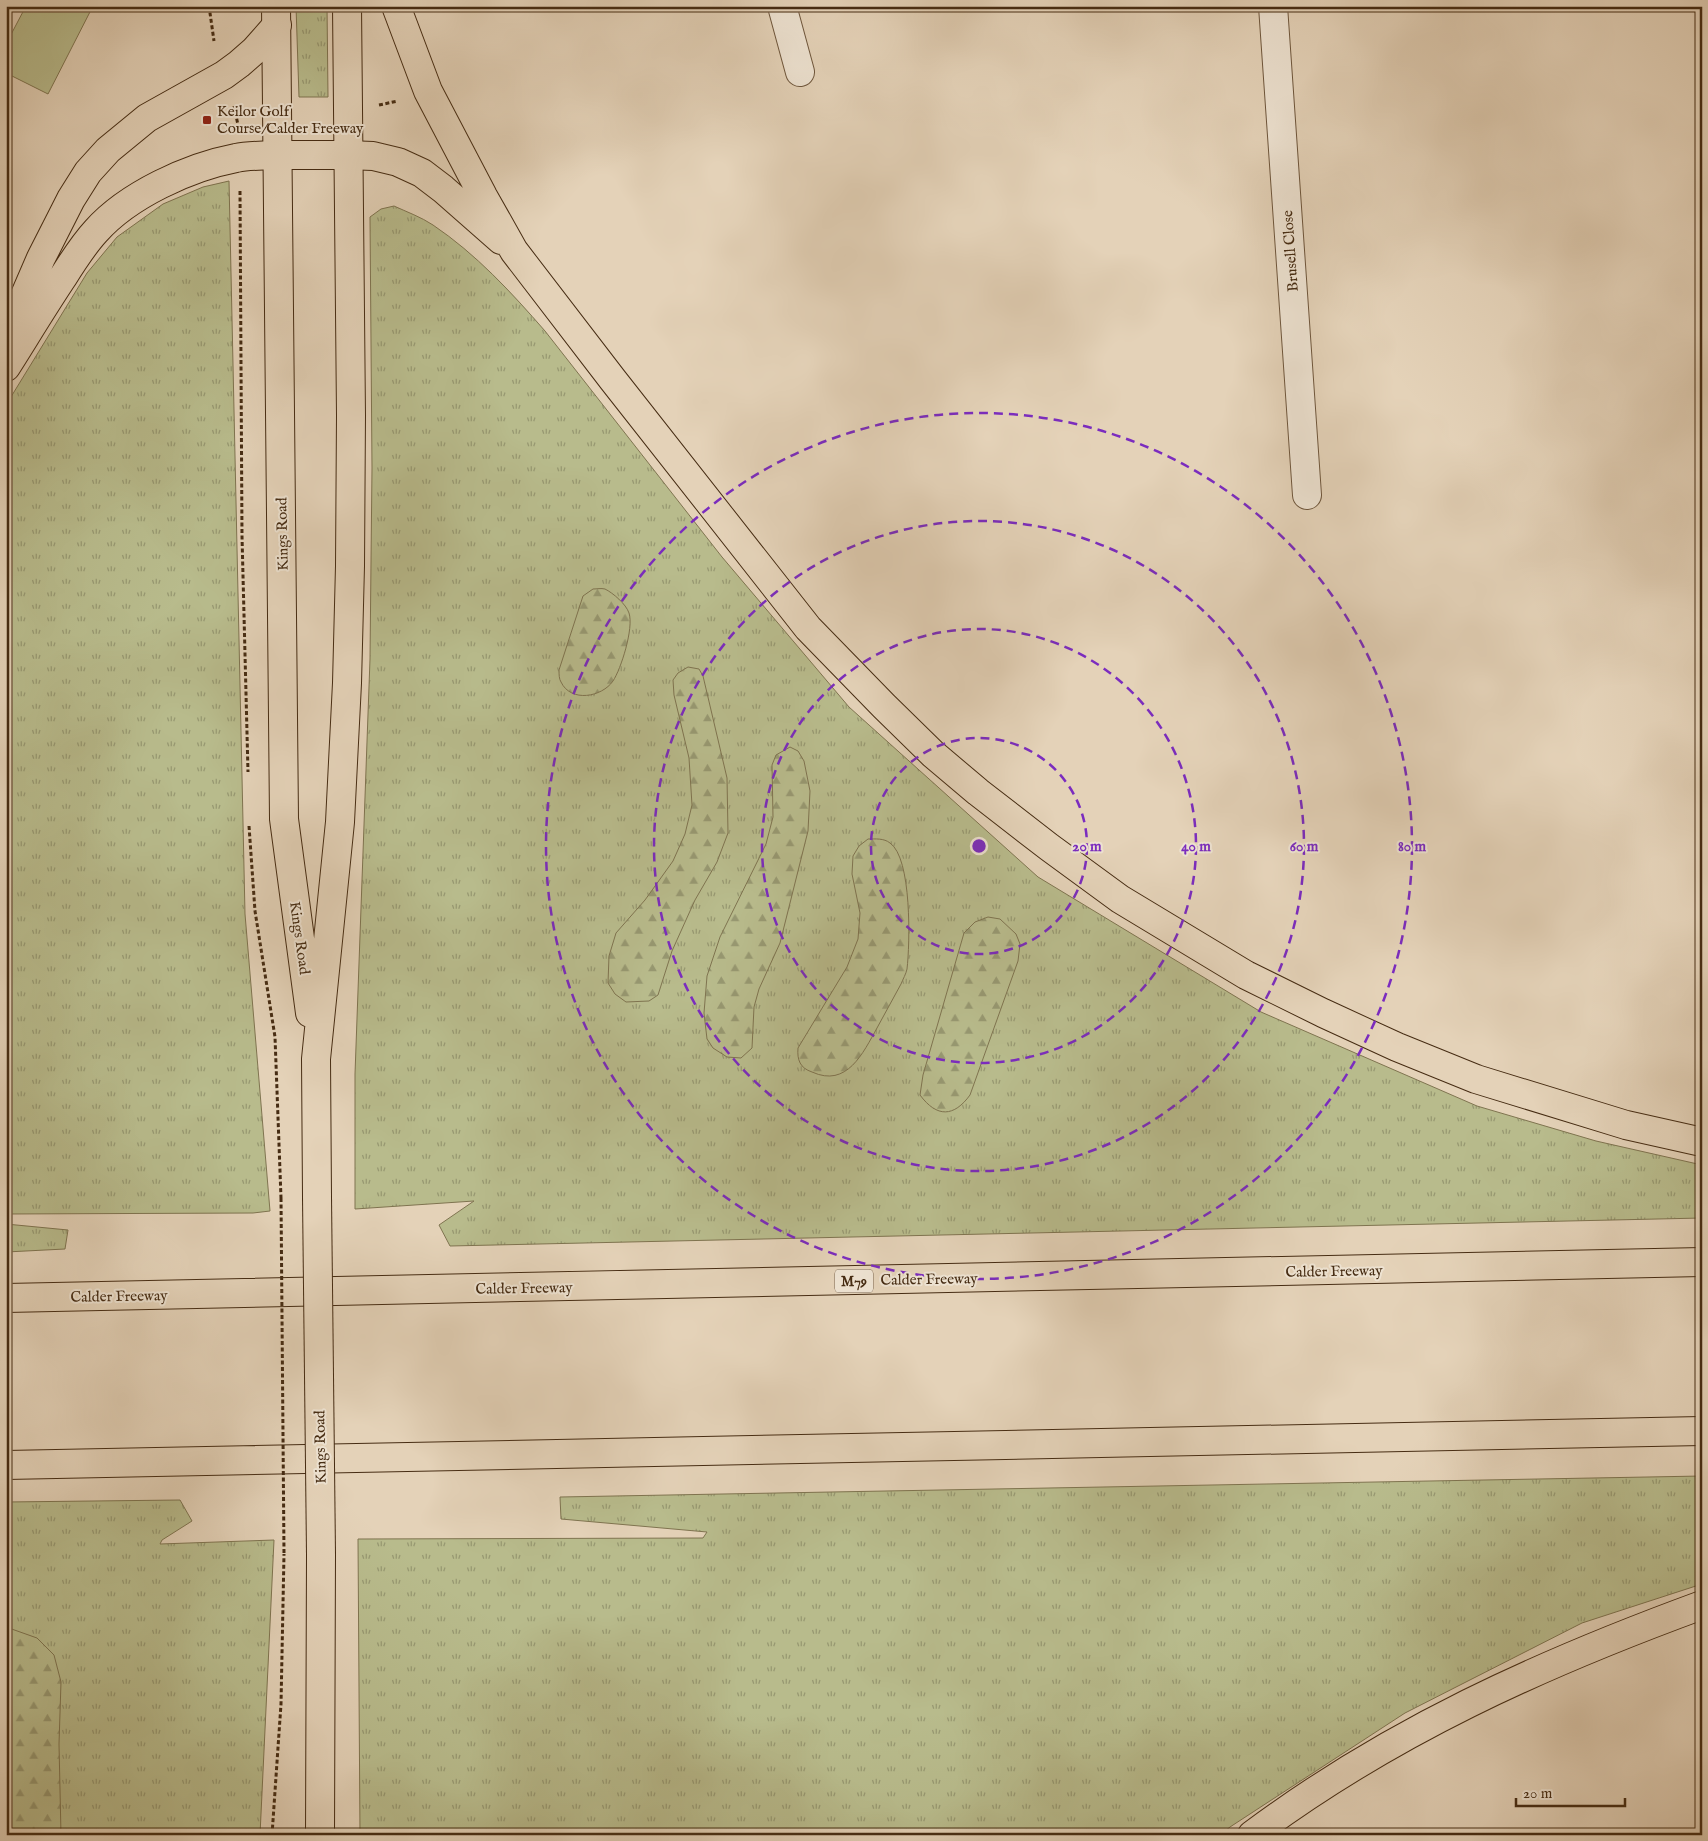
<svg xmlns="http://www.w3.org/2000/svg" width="1708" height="1841" viewBox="0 0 1708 1841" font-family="'IM FELL English',serif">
<defs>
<pattern id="grass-tufts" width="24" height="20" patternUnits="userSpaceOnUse" patternTransform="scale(1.25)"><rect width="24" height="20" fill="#b8bb8c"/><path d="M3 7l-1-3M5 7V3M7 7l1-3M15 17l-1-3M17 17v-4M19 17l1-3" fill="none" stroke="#979871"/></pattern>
<pattern id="forest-firs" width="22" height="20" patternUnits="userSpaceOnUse" patternTransform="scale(1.25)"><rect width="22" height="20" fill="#b8bb8c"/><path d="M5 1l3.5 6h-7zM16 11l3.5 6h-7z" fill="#979871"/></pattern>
</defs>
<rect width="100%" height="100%" fill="#e4d2b8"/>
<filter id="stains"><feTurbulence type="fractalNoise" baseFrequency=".004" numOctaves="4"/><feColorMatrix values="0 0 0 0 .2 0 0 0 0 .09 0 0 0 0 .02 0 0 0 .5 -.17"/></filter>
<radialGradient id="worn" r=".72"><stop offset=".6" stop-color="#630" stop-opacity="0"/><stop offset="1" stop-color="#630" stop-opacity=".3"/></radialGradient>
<!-- grass -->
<path fill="url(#grass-tufts)" stroke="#7f7450" d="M 296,6 L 327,6 L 328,97 L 299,97 Z
M 229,181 L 245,914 L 270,1211 L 253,1213 L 6,1214 L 6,405 L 87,273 L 117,237 L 163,204 L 203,187 Z
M 394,206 C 407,212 421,217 433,225 C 476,254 511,292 545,331 L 722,557 L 849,707 L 1038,877 L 1261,1012 L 1477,1106 L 1596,1141 L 1702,1165 L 1702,1218 L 450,1246 L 439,1225 L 474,1201 L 355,1209 L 355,1074 L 370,659 L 372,468 L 370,217 L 381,209 Z
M 6,1224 L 68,1230 L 65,1249 L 6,1252 Z
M 1702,1476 L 1702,1584 L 1582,1623 L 1405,1713 L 1230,1827 L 1220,1835 L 360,1835 L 358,1539 L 703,1538 L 707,1532 L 561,1519 L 560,1497 Z
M 180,1500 L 192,1521 L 162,1540 L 160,1544 L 274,1540 L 260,1835 L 6,1835 L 6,1502 Z"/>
<!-- forest -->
<path fill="url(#forest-firs)" stroke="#7f7450" d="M 593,589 C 597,589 601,588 605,589 C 613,593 626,604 629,613 C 634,628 621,669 613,681 C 602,697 571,703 561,682 C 559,679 559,674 559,670 L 583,596 Z
M 688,667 L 699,669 L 703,676 L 727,778 L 728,833 L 717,862 L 695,900 L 672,951 L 658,995 L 649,1001 L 626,1002 L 615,994 L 608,983 L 609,956 L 616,933 L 645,900 L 673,861 L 685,834 L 692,805 L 689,758 L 674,695 L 673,680 L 678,673 Z
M 790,747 L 798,751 L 804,761 L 810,791 L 808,831 L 780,943 L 759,989 L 754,1007 L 752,1048 L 741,1058 L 727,1057 L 713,1048 L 707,1039 L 704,1013 L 707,976 L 720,937 L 766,844 L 773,817 L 772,765 L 776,755 Z
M 868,839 C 875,839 884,838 890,843 C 912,858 910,944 907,969 C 906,974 903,979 901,984 C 893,999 885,1013 877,1028 C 863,1053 847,1088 812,1072 C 800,1068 797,1060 798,1048 L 847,967 L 858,939 L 860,913 L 852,874 L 853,856 L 859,846 Z
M 988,917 L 1000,919 L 1016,934 L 1020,944 L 1018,961 L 970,1095 C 954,1117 937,1118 920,1095 L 923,1075 L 964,933 L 975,922 Z
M 6,1627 L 37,1638 L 54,1655 L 61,1682 L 59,1744 L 61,1835 L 6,1835 Z"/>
<!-- pitch -->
<path fill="#b8bb8c" stroke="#7f7450" d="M 26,6 L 93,6 L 48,94 L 6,73 L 6,44 Z"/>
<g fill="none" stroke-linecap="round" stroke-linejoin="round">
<defs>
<path id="minor" d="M 782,6 L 800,72
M 1273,6 L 1307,495"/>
<path id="primary" d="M 276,6 L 284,819 L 310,1013
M 277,155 L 347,155
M 317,1197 L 316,1059 L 340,822 L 347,683 L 350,566 L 351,415 L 347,6
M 320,1835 L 321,1555"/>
<path id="motorway" d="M 396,6 L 428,91 L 483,196 L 514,251 L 613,380 L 808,628 L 884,706 L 933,754 L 978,792 L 1049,847 L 1120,899 L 1246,975 L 1323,1013 L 1397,1047 L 1476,1079 L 1626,1125 L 1702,1142
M 347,155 L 373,156 L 398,162 L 422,173 L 443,189 L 501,240
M 6,339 L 41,258 L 71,199 L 88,172 L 108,150 L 147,118 L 224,75 L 239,64 L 255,50 L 277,25
M 6,367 C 25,337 43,307 63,277 C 73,261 83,245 96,231 C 128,195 189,167 236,158 C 249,155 264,156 277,155
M 6,1298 L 1702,1262
M 6,1465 L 1702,1431
M 1252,1835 C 1390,1732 1541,1664 1702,1605"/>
</defs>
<!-- minor casing -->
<use href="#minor" stroke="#6e563c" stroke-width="30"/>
<!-- primary casing -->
<use href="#primary" stroke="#462c13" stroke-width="30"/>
<!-- motorway casing -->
<use href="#motorway" stroke="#462c13" stroke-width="30"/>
<!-- path -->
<path stroke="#462c13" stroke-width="3" stroke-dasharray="4 2.5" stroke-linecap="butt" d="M 209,6 L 214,41
M 379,105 L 398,101
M 234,106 L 238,125
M 240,191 L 242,536 L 248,772
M 249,826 L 255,911 L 275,1037 L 281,1198
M 272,1835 L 281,1704 L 284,1554"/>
<!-- minor -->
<use href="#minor" stroke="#ede2d1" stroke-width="28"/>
<!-- primary -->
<use href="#primary" stroke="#e4d2b8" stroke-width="28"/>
<!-- motorway -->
<use href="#motorway" stroke="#e4d2b8" stroke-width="28"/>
<defs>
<path id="primary-bridge" d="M 317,1197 L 321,1555"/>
</defs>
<!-- primary-bridge casing -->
<use href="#primary-bridge" stroke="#462c13" stroke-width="30" stroke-linecap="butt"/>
<!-- path-bridge -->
<path stroke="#462c13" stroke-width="3" stroke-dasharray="4 2.5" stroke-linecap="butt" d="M 281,1198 L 284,1554"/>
<!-- primary-bridge -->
<use href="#primary-bridge" stroke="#e4d2b8" stroke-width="28"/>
</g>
<!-- distance rings -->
<g fill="none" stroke="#7b2cbf" stroke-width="2.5" stroke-dasharray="9 6">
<circle cx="979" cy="846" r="108"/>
<circle cx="979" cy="846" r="217"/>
<circle cx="979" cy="846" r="325"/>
<circle cx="979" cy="846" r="433"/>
</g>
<!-- markers -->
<rect fill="#8f2418" stroke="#ede2d1" stroke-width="2" x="202" y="115" width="10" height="10" rx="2.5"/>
<g text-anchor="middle" stroke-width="4" stroke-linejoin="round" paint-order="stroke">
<!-- shield labels -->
<rect fill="#ede2d1" stroke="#78634c" stroke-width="1" x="835" y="1269.5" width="38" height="23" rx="4"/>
<g font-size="14" font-weight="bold" fill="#462c13">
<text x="854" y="1286">M79</text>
</g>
<!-- poi labels -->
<g font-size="15" fill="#462c13" stroke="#ede2d1" text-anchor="start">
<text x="217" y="116">Keilor Golf<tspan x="217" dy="17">Course/Calder Freeway</tspan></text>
</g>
<!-- street labels -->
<g font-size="15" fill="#462c13" stroke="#ede2d1">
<text transform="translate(1290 251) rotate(-94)" y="5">Brusell Close</text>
<text transform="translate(282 534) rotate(-91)" y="5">Kings Road</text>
<text transform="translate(300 938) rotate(82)" y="5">Kings Road</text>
<text transform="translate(1334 1271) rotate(-1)" y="5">Calder Freeway</text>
<text transform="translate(929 1279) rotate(-1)" y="5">Calder Freeway</text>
<text transform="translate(524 1288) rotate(-1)" y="5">Calder Freeway</text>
<text transform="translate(119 1296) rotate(-1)" y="5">Calder Freeway</text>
<text transform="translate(320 1447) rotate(-91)" y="5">Kings Road</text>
</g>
</g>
<circle cx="979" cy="846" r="8" fill="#7b2cbf" stroke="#ede2d1" stroke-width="2.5"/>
<g font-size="15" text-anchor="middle" font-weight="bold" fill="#7b2cbf" stroke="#ede2d1" stroke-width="4" stroke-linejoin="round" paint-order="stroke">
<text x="1087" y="851">20 m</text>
<text x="1196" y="851">40 m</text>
<text x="1304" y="851">60 m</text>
<text x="1412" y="851">80 m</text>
</g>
<!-- margin -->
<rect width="1708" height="1841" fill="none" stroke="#e4d2b8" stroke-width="25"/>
<rect x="8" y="8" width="1693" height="1826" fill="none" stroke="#462c13" stroke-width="2.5"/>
<rect x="12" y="12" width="1683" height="1816" fill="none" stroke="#462c13"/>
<!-- scale -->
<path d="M1516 1798v8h109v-8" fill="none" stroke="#462c13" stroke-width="2.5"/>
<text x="1523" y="1798" font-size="15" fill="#462c13" stroke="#ede2d1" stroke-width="4" paint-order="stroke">20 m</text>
<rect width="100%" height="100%" filter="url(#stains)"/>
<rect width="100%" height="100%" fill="url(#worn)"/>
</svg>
